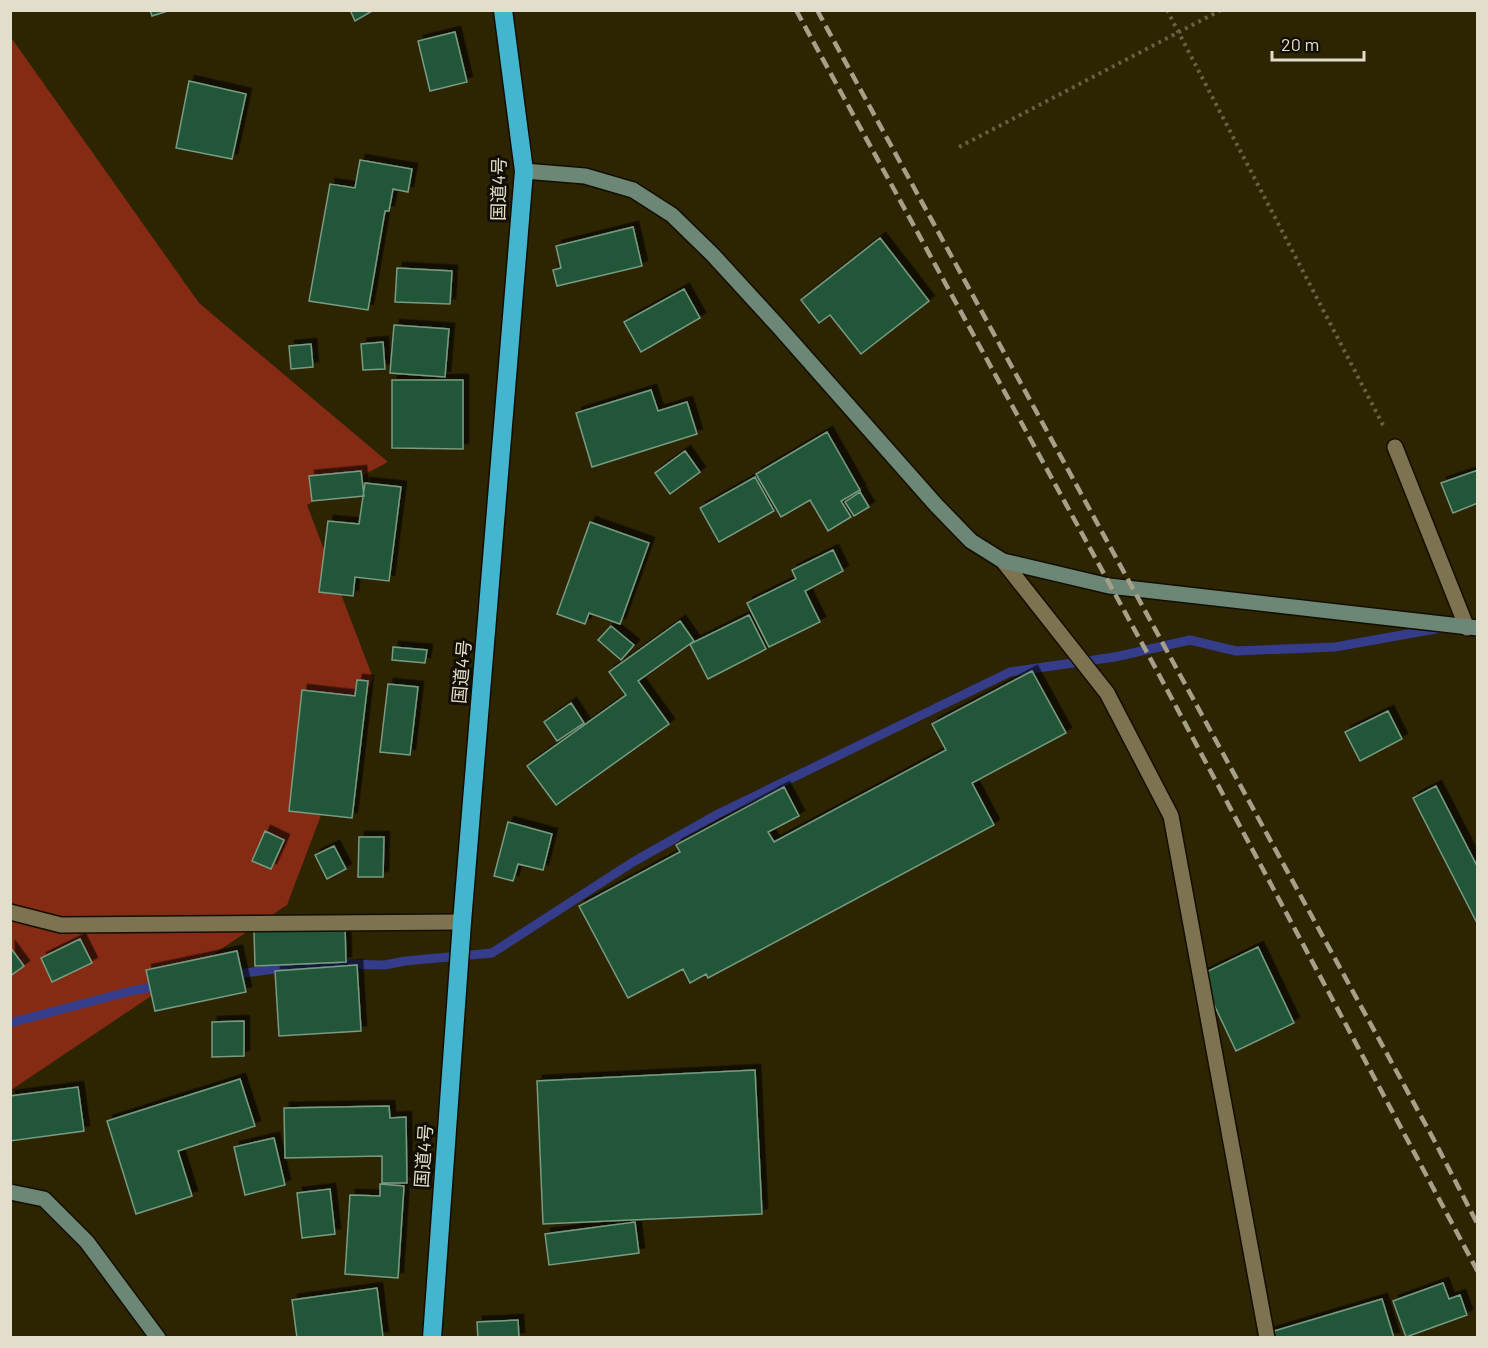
<svg xmlns="http://www.w3.org/2000/svg" width="1488" height="1348" viewBox="0 0 1488 1348" font-family="Barlow,'Noto Sans JP',sans-serif">
<defs>
<filter id="shadow"><feDropShadow dx="5.5" dy="-5.5" stdDeviation="0" flood-color="#0009"/></filter>
</defs>
<rect width="100%" height="100%" fill="#2d2402"/>
<!-- forest -->
<path fill="#852b13" d="M 10,36 L 199,303 L 388,462 L 307,505 L 373,678 L 287,905 L 11,1090 Z"/>
<g fill="none" stroke-linecap="round" stroke-linejoin="round">
<!-- stream -->
<path stroke="#353c8a" stroke-width="9" d="M 232,975 L 274,969 L 333,964 L 385,965 L 405,961 L 492,953 L 633,862 L 718,814 L 1010,672 L 1115,657 L 1190,640 L 1236,651 L 1335,647 L 1441,628
M 10,1023 L 131,991 L 159,986"/>
</g>
<!-- building -->
<path fill="#215638" stroke="#789b84" stroke-width="1.5" filter="url(#shadow)" d="M 150,10 L 171,10 L 152,16 Z
M 350,10 L 374,10 L 355,21 Z
M 455,32 L 467,82 L 430,91 L 418,41 Z
M 189,81 L 246,94 L 232,159 L 176,148 Z
M 360,160 L 412,169 L 408,192 L 393,189 L 389,211 L 385,211 L 368,310 L 309,301 L 330,184 L 355,188 Z
M 633,227 L 642,266 L 557,286 L 553,270 L 561,268 L 556,246 Z
M 880,238 L 929,301 L 861,354 L 830,315 L 819,323 L 801,300 Z
M 397,268 L 452,271 L 450,304 L 395,302 Z
M 684,289 L 700,318 L 641,352 L 624,322 Z
M 394,325 L 449,329 L 445,377 L 390,373 Z
M 383,342 L 385,369 L 363,370 L 361,344 Z
M 311,344 L 313,367 L 291,369 L 289,346 Z
M 392,380 L 463,380 L 463,449 L 392,448 Z
M 651,390 L 658,411 L 687,402 L 697,434 L 592,467 L 576,413 Z
M 827,432 L 860,490 L 841,501 L 851,517 L 828,531 L 810,500 L 781,517 L 756,474 Z
M 685,451 L 700,472 L 670,494 L 655,473 Z
M 1478,470 L 1478,503 L 1453,513 L 1441,483 Z
M 361,471 L 364,496 L 312,501 L 309,476 Z
M 755,477 L 774,511 L 719,542 L 700,508 Z
M 365,483 L 401,487 L 389,581 L 355,577 L 353,596 L 319,592 L 328,521 L 359,524 Z
M 860,492 L 869,507 L 854,516 L 845,502 Z
M 590,522 L 649,543 L 620,624 L 589,613 L 585,624 L 557,614 Z
M 833,550 L 843,571 L 805,591 L 820,622 L 769,647 L 747,603 L 796,579 L 792,570 Z
M 749,615 L 766,649 L 708,679 L 690,644 Z
M 680,621 L 694,641 L 638,681 L 669,724 L 556,805 L 527,766 L 626,695 L 609,672 Z
M 611,626 L 634,645 L 621,660 L 598,640 Z
M 393,647 L 427,650 L 425,663 L 392,660 Z
M 1032,671 L 1066,733 L 972,783 L 994,825 L 708,978 L 706,974 L 690,983 L 683,969 L 628,998 L 579,906 L 680,852 L 676,845 L 784,787 L 799,816 L 768,832 L 774,842 L 946,750 L 932,724 Z
M 357,680 L 368,681 L 352,818 L 289,811 L 302,690 L 355,696 Z
M 388,684 L 418,687 L 410,755 L 380,752 Z
M 571,703 L 584,723 L 557,741 L 544,722 Z
M 1388,711 L 1402,739 L 1360,761 L 1345,732 Z
M 1436,786 L 1478,868 L 1478,925 L 1413,798 Z
M 508,822 L 552,834 L 543,870 L 518,864 L 513,881 L 494,876 Z
M 265,831 L 284,840 L 271,869 L 252,861 Z
M 359,837 L 384,837 L 383,877 L 358,877 Z
M 334,846 L 346,869 L 327,879 L 315,855 Z
M 345,927 L 346,962 L 255,966 L 254,931 Z
M 80,939 L 92,963 L 52,982 L 41,958 Z
M 10,947 L 24,966 L 10,976 Z
M 1258,947 L 1294,1023 L 1236,1051 L 1200,975 Z
M 237,951 L 246,992 L 155,1011 L 146,970 Z
M 357,965 L 361,1031 L 279,1036 L 275,971 Z
M 244,1021 L 244,1056 L 212,1057 L 212,1022 Z
M 755,1070 L 762,1214 L 543,1224 L 537,1081 Z
M 240,1079 L 255,1126 L 178,1151 L 192,1196 L 136,1214 L 107,1121 Z
M 78,1087 L 84,1131 L 10,1141 L 10,1096 Z
M 389,1106 L 390,1118 L 406,1117 L 407,1183 L 382,1183 L 382,1156 L 285,1158 L 284,1108 Z
M 274,1138 L 285,1185 L 245,1195 L 234,1147 Z
M 380,1184 L 404,1186 L 398,1278 L 345,1274 L 350,1195 L 380,1196 Z
M 330,1189 L 335,1234 L 302,1238 L 297,1193 Z
M 635,1222 L 639,1253 L 549,1265 L 545,1234 Z
M 1443,1283 L 1449,1299 L 1460,1295 L 1467,1315 L 1406,1337 L 1393,1301 Z
M 377,1288 L 383,1337 L 297,1338 L 292,1300 Z
M 1382,1299 L 1394,1338 L 1265,1338 L 1264,1334 Z
M 518,1320 L 519,1338 L 478,1338 L 477,1322 Z"/>
<g fill="none" stroke-linecap="round" stroke-linejoin="round">
<defs>
<path id="street" d="M 1395,447 L 1467,628
M 1003,561 L 1107,693 L 1171,816 L 1267,1338
M 10,912 L 61,925 L 462,922"/>
<path id="secondary" d="M 524,171 L 585,176 L 633,190 L 672,215 L 712,254 L 778,326 L 936,505 L 971,541 L 1003,561 L 1109,586 L 1478,628
M 10,1192 L 44,1199 L 87,1242 L 158,1338"/>
<path id="highway" d="M 432,1338 L 462,922 L 524,171 L 503,10"/>
</defs>
<!-- street casing -->
<use href="#street" stroke="#140e00" stroke-width="18"/>
<!-- secondary casing -->
<use href="#secondary" stroke="#140e00" stroke-width="18"/>
<!-- highway casing -->
<use href="#highway" stroke="#140e00" stroke-width="21"/>
<!-- path -->
<path stroke="#686043" stroke-width="4" stroke-dasharray="3 4.5" stroke-linecap="butt" d="M 1167,10 L 1384,427
M 959,147 L 1221,10"/>
<!-- street -->
<use href="#street" stroke="#7d7351" stroke-width="15"/>
<!-- secondary -->
<use href="#secondary" stroke="#6c8776" stroke-width="15"/>
<!-- highway -->
<use href="#highway" stroke="#43b5ce" stroke-width="18"/>
<!-- rail -->
<path stroke="#a6a088" stroke-width="4.5" stroke-dasharray="12 6" stroke-linecap="butt" d="M 796,10 L 1156,669 L 1478,1272
M 817,10 L 1434,1140 L 1478,1225"/>
</g>
<g text-anchor="middle" stroke-width="6" stroke-linejoin="round" paint-order="stroke">
<!-- street labels -->
<g font-size="18" fill="#e3decb" stroke="#120e03">
<text transform="translate(499 189) rotate(-89)" y="6">国道4号</text>
<text transform="translate(462 672) rotate(-85)" y="6">国道4号</text>
<text transform="translate(424 1156) rotate(-86)" y="6">国道4号</text>
</g>
</g>
<!-- border -->
<rect width="1488" height="1348" fill="none" stroke="#e3decb" stroke-width="24"/>
<!-- scale -->
<path d="M1272 51v9h92v-9" fill="none" stroke="#e3decb" stroke-width="3"/>
<text x="1281" y="51" font-size="18" fill="#e3decb" stroke="#120e03" stroke-width="4.5" paint-order="stroke">20 m</text>
</svg>
